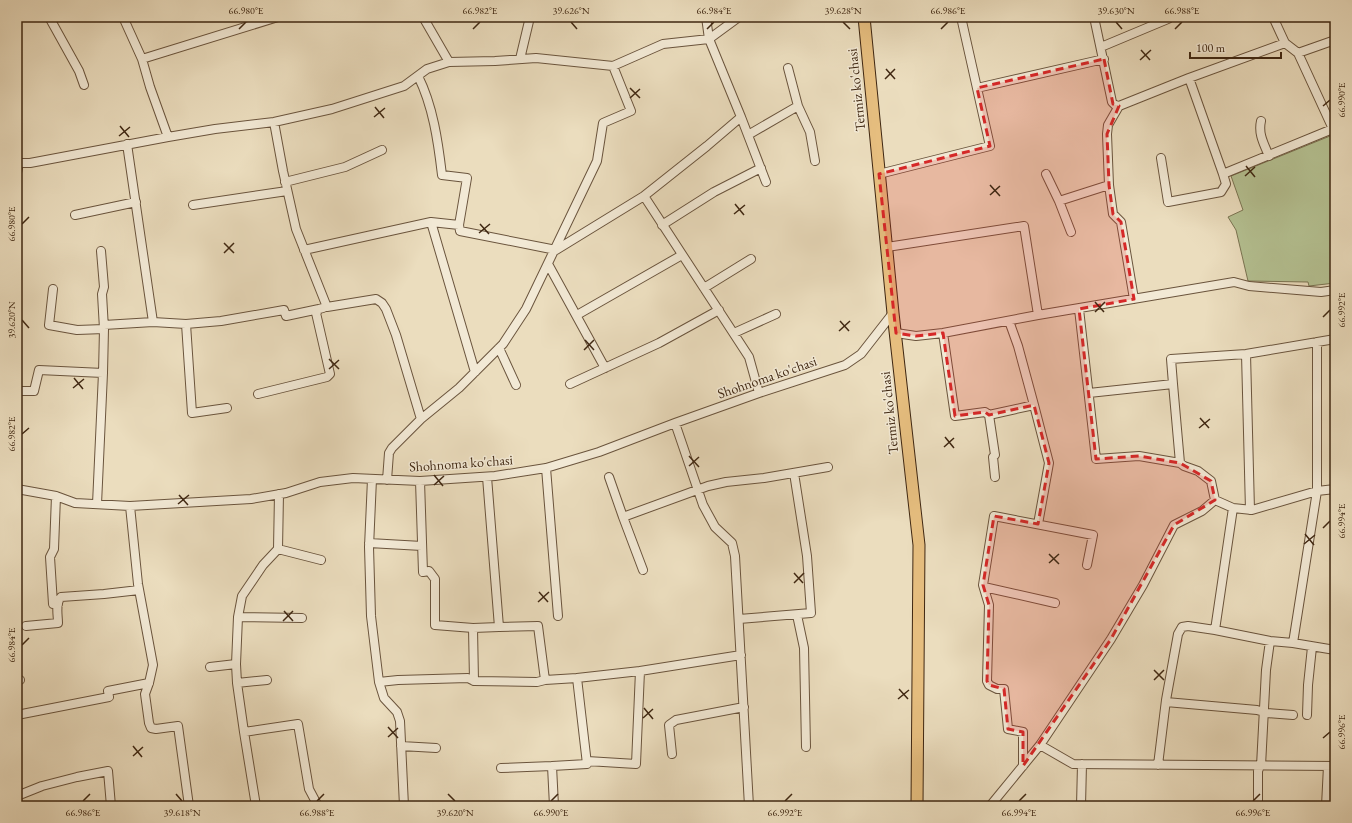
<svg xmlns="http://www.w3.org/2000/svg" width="1352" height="823" viewBox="0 0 1352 823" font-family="'EB Garamond',serif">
<rect width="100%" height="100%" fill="#ebddbe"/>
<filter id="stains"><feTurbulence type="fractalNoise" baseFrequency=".005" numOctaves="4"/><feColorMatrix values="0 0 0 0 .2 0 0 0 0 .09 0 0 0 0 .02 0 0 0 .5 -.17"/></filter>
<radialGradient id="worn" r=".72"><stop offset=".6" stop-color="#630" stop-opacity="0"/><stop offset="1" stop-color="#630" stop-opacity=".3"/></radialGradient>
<!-- green -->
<path fill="#b5c293" stroke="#7a7452" d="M 1335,134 L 1335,283 L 1309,286 L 1308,282 L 1248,281 L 1236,230 L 1228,217 L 1243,210 L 1231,176 Z"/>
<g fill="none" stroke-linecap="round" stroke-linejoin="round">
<defs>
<path id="minor" d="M 49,17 L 79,71 L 84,85
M 123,17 L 142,59 L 150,87 L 168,137
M 423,17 L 449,62
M 706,17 L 709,39 L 741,117 L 766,182
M 1094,17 L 1112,102 L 1115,105 L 1119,106 L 1189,78 L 1285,43
M 1273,17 L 1285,43 L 1298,53 L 1333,129
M 1101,47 L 1168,19 L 1167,17
M 1298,53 L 1335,40
M 142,59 L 278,17
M 520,59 L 530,17
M 418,76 C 433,106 438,141 442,175 L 467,178 L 459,225
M 1189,78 L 1223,174
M 977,88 L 1104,59
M 798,106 L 810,132 L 815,161
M 1261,121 C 1258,134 1264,144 1269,156
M 274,122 L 283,171 L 296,229 L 327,307 L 376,299 L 382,303 L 386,309 L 396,335 L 421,419 L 392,448 L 389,453 L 387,480
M 748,135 L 798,106 L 788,68
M 127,144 L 153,322
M 1161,158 L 1168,202 L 1221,192 L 1226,184 L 1223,174 L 1335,128
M 17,162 L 21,163 L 30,163 L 168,137 L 215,129 L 274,122 L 332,109 L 404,86 L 427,69 L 449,62 L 495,61 L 536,58 L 613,66 L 663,44 L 709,39 L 739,17
M 17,173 L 19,162
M 879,174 L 990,146 L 961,17
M 1046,174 L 1059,201 L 1071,232
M 285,182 L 345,167 L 382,150
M 1109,185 L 1107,134 L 1108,125 L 1119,106
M 644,196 L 749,357 L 759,393
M 1059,201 L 1109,185 L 1113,214 L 1121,222 L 1134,299
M 193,205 L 287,191
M 75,215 L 136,202
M 431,222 L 459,225 L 460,231 L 556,250 L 644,196 L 707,146 L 741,117
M 662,225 L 714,192 L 761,168
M 887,247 L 1024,226 L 1038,315
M 304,250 L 431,222 L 475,372
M 101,251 L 104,287 L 102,294 L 104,329
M 548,264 L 605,368
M 704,288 L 751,259
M 53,289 L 49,325 L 77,330 L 104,329 L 103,373
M 577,315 L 682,255
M 186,324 L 192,413 L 227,408
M 104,325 L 153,322 L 186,324 L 221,321 L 284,310 L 286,316 L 319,309
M 734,333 L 776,314
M 896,333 L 916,336 L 943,333 L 1038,315 L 1234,282 L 1249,286 L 1321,292 L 1335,290
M 943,333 L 955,416 L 985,412 L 989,415
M 499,348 L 516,385
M 1246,354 L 1250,510
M 570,384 L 659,343 L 719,310
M 1173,384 L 1180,463
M 17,391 L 34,391 L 39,370 L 103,373 L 97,504
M 1089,393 L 1173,384 L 1171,359 L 1246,354 L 1335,339
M 258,394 L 327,377 L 330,374 L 316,313 L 319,309 L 323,308
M 1034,405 L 1049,463 L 1038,524
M 421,419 L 459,388 L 503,344 L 526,309 L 597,161 L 603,123 L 631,111 L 613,66
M 675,423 L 703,505 L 715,527 L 732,543 L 735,556 L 749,806
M 546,468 L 558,616
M 487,477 L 499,627 L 538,626 L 545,680 L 577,678
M 609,477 L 623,517
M 995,477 L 993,457 L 995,455 L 989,415 L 1034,405 L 1018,346 L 1009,321
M 372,479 L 369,547 L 371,616 L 379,682 L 384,698 L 397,712 L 400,721 L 404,806
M 420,481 L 423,572 L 429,571 L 435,579 L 435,625 L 473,628
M 17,489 L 56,496 L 75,503 L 130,506 L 251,499 L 286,493 L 320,482 L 353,478 L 420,481 L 495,476 L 546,468 L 599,452 L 675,423 L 759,393 L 845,365 L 861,354 L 893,313
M 56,496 L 54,549 L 50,557 L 53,604 L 58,604
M 1215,500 L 1233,508 L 1252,510 L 1317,491 L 1335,489
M 130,506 L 138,584 L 153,665 L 149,683 L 145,694 L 149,723 L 151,728 L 156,729 L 178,726 L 189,806
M 369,543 L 422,546
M 278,549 L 321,560
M 643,570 L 623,517 L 708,486 L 726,482 L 764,478 L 828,467
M 984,587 L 1055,603
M 797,615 L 804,648 L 806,747
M 238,617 L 302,618
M 739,619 L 811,613 L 807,556 L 794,473
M 26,626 L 58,623 C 58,615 55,603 61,597 L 104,594 L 139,590
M 1215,630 L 1233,508
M 1293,643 L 1317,491 L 1317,342
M 236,664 L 237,683 L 267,680
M 210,667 L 236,664 L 238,617 L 242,596 L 263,565 L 278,549 L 279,494
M 17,680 L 20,680
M 474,681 L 473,628 L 499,627
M 379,682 L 398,680 L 468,678 L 474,681 L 537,682 L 545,680
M 237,683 L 244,732 L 298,724 L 309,789 L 318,806
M 1166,702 L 1257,710 L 1267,713 L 1293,715
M 17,715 L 109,697 L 108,691 L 149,683
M 1307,715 L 1308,685 L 1312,647
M 244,732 L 256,806
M 1040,745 L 1073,764 L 1335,766
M 401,746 L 436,748
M 672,754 L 669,725 L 676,720 L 744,707
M 587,761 L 636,764 L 640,671 L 741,655
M 1158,765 L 1166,700 L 1178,634 L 1182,627 L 1188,626 L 1215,630 L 1270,641 L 1293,643 L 1335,650
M 1023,766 L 1023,732 L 1008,729 L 1004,689 L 997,689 L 989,685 L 987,681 L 989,605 L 983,585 L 994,516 L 1093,535 L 1087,565
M 1261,766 L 1266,670 L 1270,641
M 501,768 L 552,766
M 17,796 L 42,786 L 77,777 L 108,771 L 111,806
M 554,806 L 552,766 L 587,764 L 577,678 L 640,671
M 990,806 L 1040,745 L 1111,639 L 1143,585 L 1174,525 L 1202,511 L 1215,500 L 1211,481 L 1198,471 L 1184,466 L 1180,463 L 1139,456 L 1096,459 L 1079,309
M 1081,806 L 1082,764
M 1258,806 L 1258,771 L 1260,766
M 1326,806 L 1328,766"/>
<path id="major" d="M 864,17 L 893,313 L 919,545 L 917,806"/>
</defs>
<!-- minor casing -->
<use href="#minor" stroke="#6a543d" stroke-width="10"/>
<!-- major casing -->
<use href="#major" stroke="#3f2712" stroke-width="13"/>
<!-- minor -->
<use href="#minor" stroke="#f2e9d5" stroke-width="8"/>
<!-- major -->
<use href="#major" stroke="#e6be7f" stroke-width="11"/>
</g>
<!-- marked area -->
<path fill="#d62828" fill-opacity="0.2" stroke="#d62828" stroke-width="3" stroke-dasharray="8 5" stroke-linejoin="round" d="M 1104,59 L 1113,104 L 1119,106 L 1107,134 L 1109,185 L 1113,214 L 1121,222 L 1134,299 L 1079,309 L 1096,459 L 1139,456 L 1180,463 L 1211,481 L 1215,500 L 1174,525 L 1111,639 L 1023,766 L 1023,732 L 1008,729 L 1004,689 L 989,685 L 987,681 L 989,605 L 983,585 L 994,516 L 1038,524 L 1049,463 L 1034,405 L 989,415 L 985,412 L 955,416 L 943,333 L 916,336 L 896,333 L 879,174 L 990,146 L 977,88 Z"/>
<!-- ticks -->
<path fill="none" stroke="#3f2712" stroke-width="1.5" d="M 571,22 L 577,29M 843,22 L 850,29M 1116,22 L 1122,29M 239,29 L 246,22M 473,29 L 480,22M 707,29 L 714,22M 941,29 L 948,22M 1175,29 L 1182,22M 1141,50 L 1150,60M 1140,60 L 1151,50M 886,69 L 895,79M 885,79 L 895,69M 630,88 L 640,98M 630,98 L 640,89M 1323,106 L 1330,100M 375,107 L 384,118M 374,117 L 385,108M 120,126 L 129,137M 119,136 L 130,127M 1246,166 L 1255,177M 1245,176 L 1255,167M 990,185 L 1000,196M 990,195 L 1000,186M 735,204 L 744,215M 734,214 L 745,205M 22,224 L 29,217M 480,224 L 489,234M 479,233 L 490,224M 224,243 L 234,253M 224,253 L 234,243M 1095,302 L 1104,312M 1095,312 L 1105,302M 1323,317 L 1330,310M 22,320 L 29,328M 840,321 L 849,331M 839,331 L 850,321M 585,340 L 594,350M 584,350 L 594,340M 329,359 L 339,369M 329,369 L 339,360M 74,378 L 83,389M 73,388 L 84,379M 1200,418 L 1209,428M 1199,428 L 1210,419M 22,434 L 29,428M 945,437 L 954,448M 944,447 L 954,438M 689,456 L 699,467M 689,466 L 699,457M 434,475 L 443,486M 434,485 L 444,476M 179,495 L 188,505M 178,504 L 189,495M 1323,528 L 1330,521M 1305,534 L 1314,545M 1304,544 L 1315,535M 1049,554 L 1059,564M 1049,563 L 1059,554M 794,573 L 803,583M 794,583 L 804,573M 539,592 L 548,602M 538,602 L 549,592M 284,611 L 293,621M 283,621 L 293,611M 22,645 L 29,638M 1154,670 L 1164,680M 1154,680 L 1164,670M 899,689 L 908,699M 898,699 L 909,690M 644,708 L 653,719M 643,718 L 653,709M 388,727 L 398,738M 388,737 L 398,728M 1323,738 L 1330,732M 133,746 L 142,757M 133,756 L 143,747M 176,794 L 182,801M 448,794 L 455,801M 83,801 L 90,794M 317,801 L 324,794M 551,801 L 558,794M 785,801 L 792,794M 1019,801 L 1026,794M 1253,801 L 1260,794"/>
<g text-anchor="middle" stroke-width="3" stroke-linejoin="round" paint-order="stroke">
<!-- street labels -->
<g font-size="14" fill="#3f2712" stroke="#f2e9d5">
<text transform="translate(856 90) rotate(-96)" y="5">Termiz ko'chasi</text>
<text transform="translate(767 377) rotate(-19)" y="5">Shohnoma ko'chasi</text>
<text transform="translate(889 413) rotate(-96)" y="5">Termiz ko'chasi</text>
<text transform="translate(461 463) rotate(-4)" y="5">Shohnoma ko'chasi</text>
</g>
</g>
<!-- margin -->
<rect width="1352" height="823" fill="none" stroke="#ebddbe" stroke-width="44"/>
<!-- scale -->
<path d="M1190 52v6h91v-6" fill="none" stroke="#3f2712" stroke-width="2"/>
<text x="1196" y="52" font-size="12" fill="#3f2712" stroke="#f2e9d5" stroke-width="3" paint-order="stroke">100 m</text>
<rect x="22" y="22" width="1308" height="779" fill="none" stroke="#3f2712" stroke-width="1.5"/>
<g font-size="10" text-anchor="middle" fill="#3f2712">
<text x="246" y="14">66.980°E</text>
<text x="480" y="14">66.982°E</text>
<text x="571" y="14">39.626°N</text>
<text x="714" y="14">66.984°E</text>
<text x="843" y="14">39.628°N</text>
<text x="948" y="14">66.986°E</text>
<text x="1116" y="14">39.630°N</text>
<text x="1182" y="14">66.988°E</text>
<text transform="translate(1341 100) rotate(-90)" y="4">66.990°E</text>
<text transform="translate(11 224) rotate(-90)" y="4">66.980°E</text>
<text transform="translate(1341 310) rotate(-90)" y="4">66.992°E</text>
<text transform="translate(11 320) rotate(-90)" y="4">39.620°N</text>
<text transform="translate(11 434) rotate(-90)" y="4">66.982°E</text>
<text transform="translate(1341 521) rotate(-90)" y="4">66.994°E</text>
<text transform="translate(11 645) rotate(-90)" y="4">66.984°E</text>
<text transform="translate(1341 732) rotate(-90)" y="4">66.996°E</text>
<text x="83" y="816">66.986°E</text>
<text x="182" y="816">39.618°N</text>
<text x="317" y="816">66.988°E</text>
<text x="455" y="816">39.620°N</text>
<text x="551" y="816">66.990°E</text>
<text x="785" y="816">66.992°E</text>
<text x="1019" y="816">66.994°E</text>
<text x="1253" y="816">66.996°E</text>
</g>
<rect width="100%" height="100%" filter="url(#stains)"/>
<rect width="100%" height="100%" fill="url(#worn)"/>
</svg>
